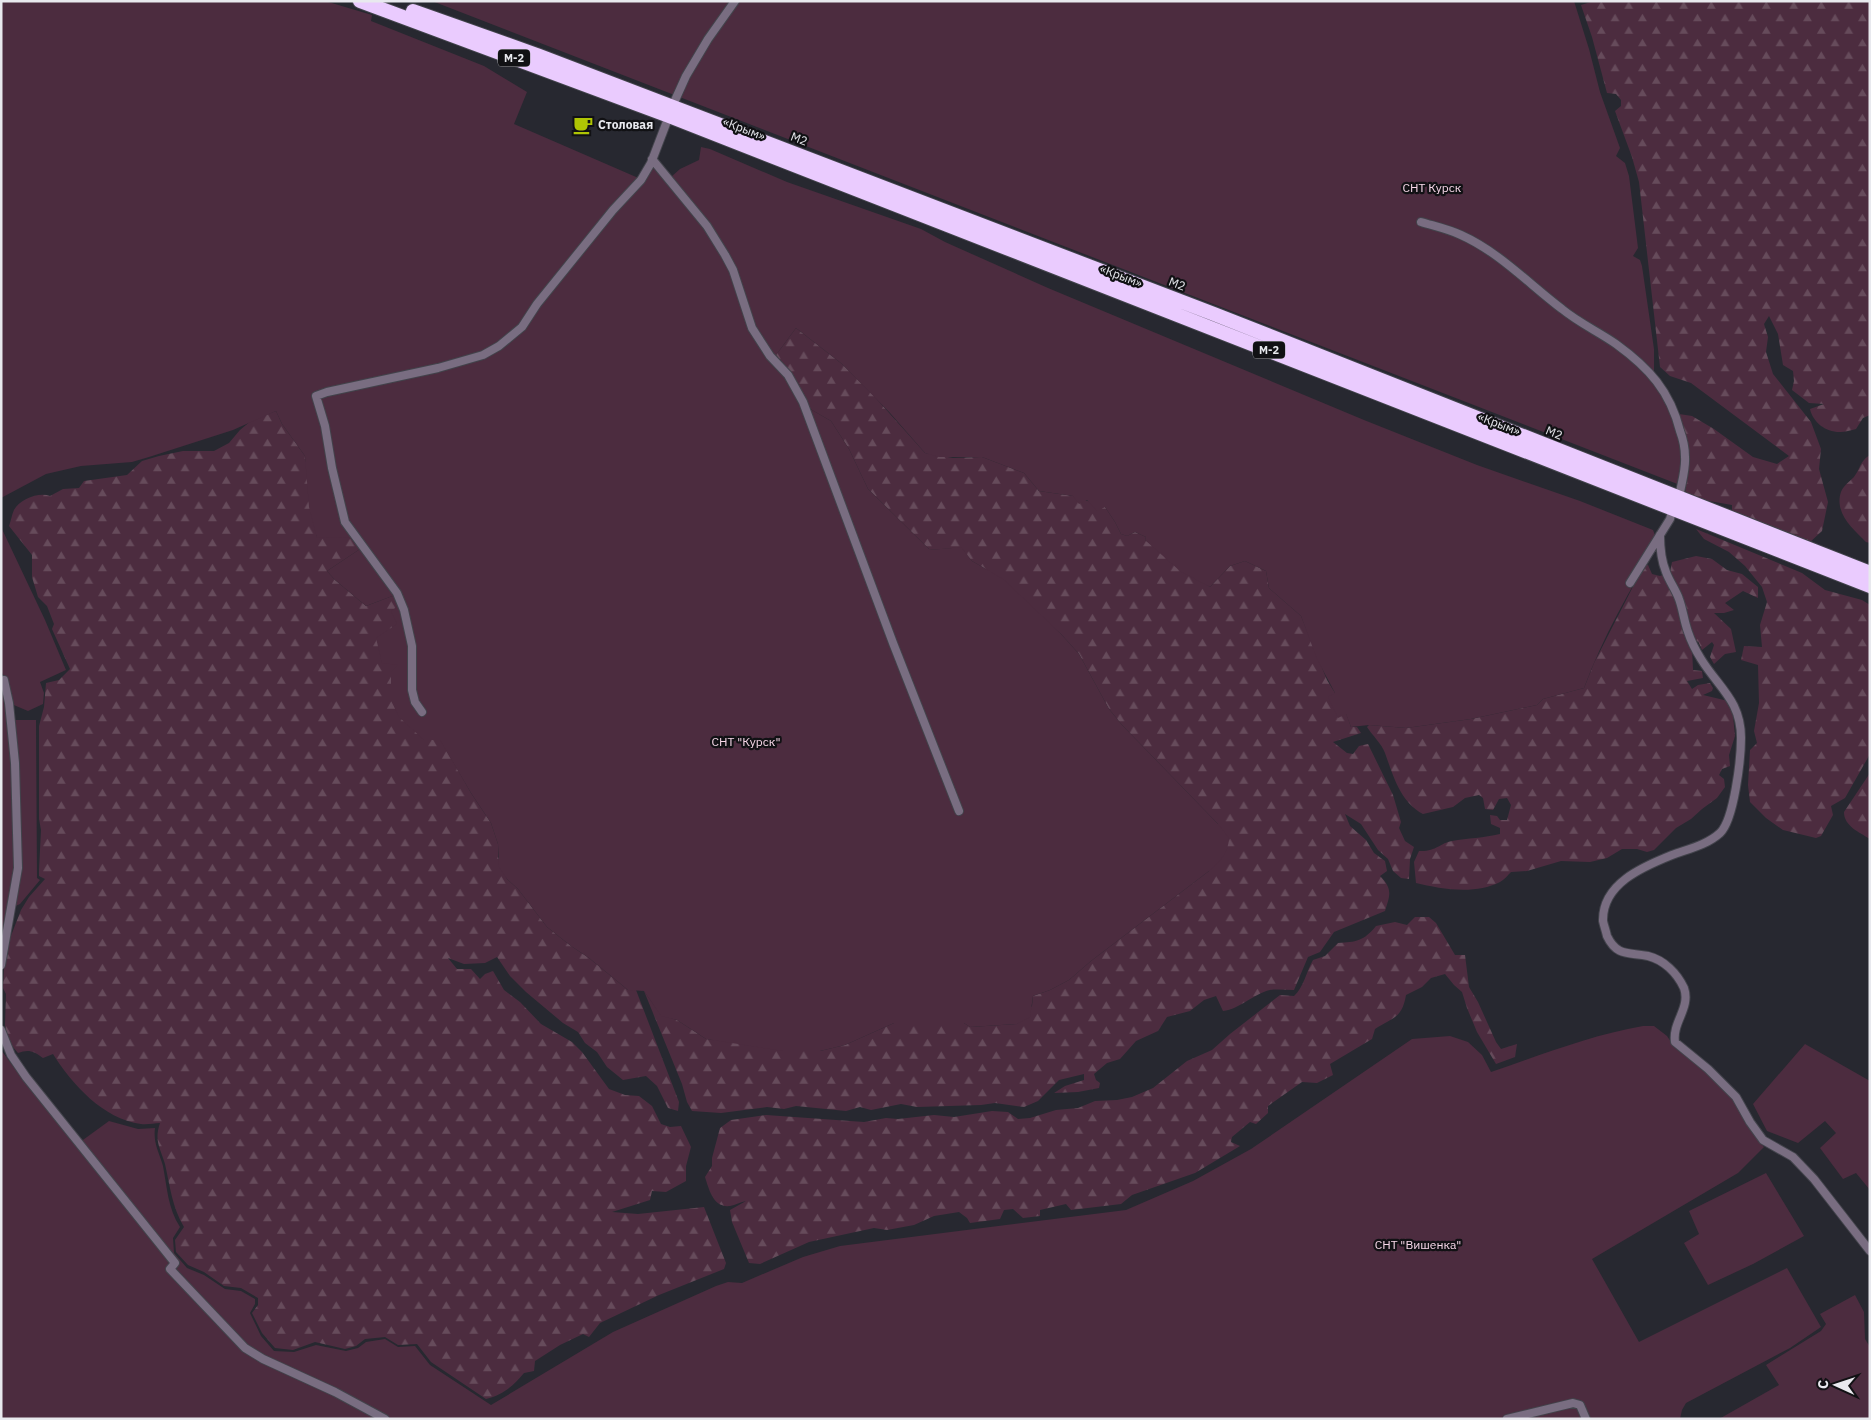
<svg xmlns="http://www.w3.org/2000/svg" width="1871" height="1420" viewBox="0 0 1871 1420" font-family="'IBM Plex Sans',sans-serif">
<defs>
<pattern id="forest-firs" width="22" height="20" patternUnits="userSpaceOnUse" patternTransform="scale(1.25)"><rect width="22" height="20" fill="#4c2c3f"/><path d="M5 1l3.5 6h-7zM16 11l3.5 6h-7z" fill="#664b5b"/></pattern>
</defs>
<rect width="100%" height="100%" fill="#272830"/>
<!-- forest -->
<path fill="url(#forest-firs)" d="M 1594,1 L 1870,1 L 1870,415 L 1863,418 L 1856,429 C 1851,430 1845,432 1840,432 C 1825,432 1813,422 1810,409 L 1824,404 L 1809,403 L 1792,390 L 1794,381 L 1793,371 L 1783,365 L 1778,334 L 1769,316 L 1764,324 L 1768,337 L 1766,352 L 1773,374 L 1811,422 L 1821,449 L 1819,469 L 1828,502 L 1822,531 L 1809,543 L 1732,515 L 1732,505 L 1687,497 C 1682,482 1690,465 1688,449 C 1687,437 1682,425 1679,414 L 1692,416 L 1714,429 L 1753,457 L 1777,464 L 1789,456 L 1691,383 L 1670,376 L 1660,367 L 1639,182 L 1632,157 L 1615,111 L 1621,106 L 1621,100 L 1616,94 L 1607,93 L 1592,37 L 1581,5 Z
M 796,328 L 842,364 L 873,395 L 925,453 L 953,458 L 982,457 L 1024,473 L 1039,491 L 1073,496 L 1105,507 L 1115,522 L 1121,534 L 1127,536 L 1135,532 L 1146,537 L 1145,540 L 1210,587 L 1230,566 L 1245,561 L 1266,571 L 1269,588 L 1301,616 L 1327,680 L 1335,693 L 1338,717 L 1346,713 L 1351,727 L 1357,727 L 1361,733 L 1333,742 L 1347,753 L 1353,754 L 1359,746 L 1368,744 L 1393,795 L 1401,822 L 1399,828 L 1405,841 L 1414,847 L 1410,859 L 1409,879 L 1401,878 L 1393,871 L 1388,859 L 1378,850 L 1361,824 L 1345,814 L 1350,826 L 1366,840 L 1374,853 L 1385,861 L 1387,871 L 1380,876 C 1393,889 1390,895 1385,911 L 1334,932 L 1320,952 L 1308,957 L 1294,990 C 1286,990 1277,989 1270,990 C 1253,994 1240,1009 1223,1011 L 1216,996 L 1204,1000 L 1190,1011 L 1167,1017 L 1158,1031 L 1136,1041 L 1120,1059 L 1107,1063 L 1094,1074 L 1096,1080 L 1100,1083 L 1099,1088 L 1078,1092 L 1054,1093 L 1065,1086 L 1084,1080 L 1084,1074 L 1059,1080 L 1038,1101 L 1024,1107 L 995,1103 L 981,1105 L 917,1107 L 901,1104 L 871,1110 L 860,1107 L 846,1111 L 796,1106 L 784,1109 L 767,1107 L 721,1113 L 692,1111 L 687,1102 L 682,1084 L 644,991 L 661,1015 L 677,1020 L 706,1039 L 820,1051 L 845,1045 L 894,1023 L 964,1023 L 970,1027 L 1017,1024 L 1032,1006 L 1033,996 L 1050,990 L 1069,980 L 1091,961 L 1209,871 L 1218,824 L 1122,725 L 1109,709 L 1079,654 L 1061,634 L 984,568 L 972,561 L 961,548 C 950,548 939,550 929,549 L 868,489 L 849,449 L 831,421 L 812,410 L 807,405 L 785,366 L 776,355 Z
M 276,411 L 282,424 L 305,456 L 317,537 L 351,537 L 360,549 L 327,571 L 335,580 L 366,606 L 395,595 L 399,607 L 398,665 L 471,793 L 491,823 L 498,844 L 498,857 L 507,879 L 518,889 L 547,927 L 571,946 L 589,958 L 628,990 L 636,990 L 679,1102 L 678,1111 L 668,1108 L 657,1086 L 646,1076 L 623,1080 L 607,1067 L 597,1052 L 585,1043 L 578,1032 L 563,1023 L 526,992 L 510,976 L 497,957 L 485,963 L 464,964 L 448,958 L 457,969 L 471,969 L 480,979 L 485,974 L 493,971 L 504,990 L 520,1002 L 541,1024 L 572,1042 L 582,1052 L 609,1089 L 625,1095 L 639,1096 L 652,1106 L 661,1124 L 670,1127 L 681,1126 L 691,1147 L 686,1166 L 686,1181 L 666,1192 L 652,1191 L 650,1200 L 612,1212 L 638,1214 L 704,1207 L 726,1263 L 724,1269 L 659,1295 L 600,1323 L 589,1337 L 583,1334 L 560,1345 L 535,1361 L 534,1371 L 524,1373 C 513,1386 503,1395 486,1399 L 431,1362 L 417,1344 L 398,1345 L 385,1337 L 365,1339 L 356,1346 L 345,1349 L 315,1342 L 293,1350 L 275,1348 L 262,1333 L 252,1313 L 258,1305 L 258,1298 L 241,1288 L 224,1286 L 204,1272 L 188,1265 L 176,1252 L 175,1240 L 184,1227 C 172,1207 170,1186 165,1164 C 160,1147 154,1141 160,1123 C 154,1123 147,1125 141,1124 C 103,1119 72,1084 53,1054 L 43,1058 C 34,1051 28,1049 18,1053 L 8,1041 L 5,1025 L 6,994 L 3,988 L 4,968 L 7,946 L 21,910 L 29,897 L 45,879 L 39,876 L 39,870 L 41,830 L 39,819 L 39,726 L 44,707 L 46,683 L 59,680 L 70,669 L 52,629 L 54,624 L 47,606 L 38,597 L 32,577 L 32,555 L 9,526 C 11,521 12,514 14,510 C 20,499 39,492 50,496 L 63,489 L 79,488 L 84,481 L 127,475 L 142,461 L 159,456 L 183,451 L 214,451 L 229,443 L 240,430 L 252,420 Z
M 1870,455 L 1870,543 L 1866,542 C 1853,529 1834,513 1841,492 C 1843,486 1850,481 1854,477 C 1861,468 1859,462 1870,455 Z
M 1696,529 L 1802,573 L 1825,590 L 1862,600 L 1870,605 L 1870,754 L 1845,798 L 1831,806 L 1833,815 L 1821,836 L 1816,838 L 1783,830 L 1766,818 L 1750,802 L 1748,785 L 1750,750 L 1757,743 L 1754,731 L 1759,703 L 1758,665 L 1741,660 L 1744,646 L 1762,647 L 1760,625 L 1767,602 L 1762,587 L 1745,566 L 1729,552 L 1704,539 Z
M 1696,556 L 1712,559 L 1727,570 L 1742,574 L 1758,587 L 1758,598 L 1743,591 L 1725,603 L 1734,610 L 1724,613 L 1714,613 L 1731,629 L 1736,652 L 1725,654 L 1714,664 L 1710,657 L 1714,645 L 1712,642 L 1702,650 L 1698,641 L 1692,648 L 1693,670 L 1702,671 L 1703,678 L 1687,681 L 1692,689 L 1698,685 L 1710,683 L 1713,688 L 1712,691 L 1703,695 L 1728,701 L 1733,716 L 1735,736 L 1729,755 L 1730,766 L 1722,769 L 1719,775 L 1724,779 L 1725,787 L 1717,798 L 1702,809 L 1691,819 L 1676,828 L 1654,850 L 1647,852 L 1637,849 L 1622,849 L 1607,858 L 1590,862 L 1561,861 L 1527,871 L 1511,872 C 1508,875 1504,880 1500,882 C 1475,895 1441,889 1416,883 L 1414,862 L 1419,851 C 1436,852 1440,843 1452,841 C 1468,838 1484,838 1500,834 L 1500,828 L 1491,824 L 1490,815 L 1497,816 L 1500,820 L 1507,820 L 1511,805 L 1507,798 L 1499,799 L 1493,810 L 1485,809 L 1483,798 L 1479,795 L 1465,798 L 1453,807 L 1423,814 C 1400,802 1393,775 1385,753 C 1382,744 1372,735 1367,727 L 1369,725 L 1406,728 L 1471,719 L 1537,705 L 1543,699 L 1584,688 L 1594,663 L 1644,565 L 1648,565 L 1652,574 L 1660,576 L 1670,572 L 1672,562 Z
M 1870,773 L 1870,839 C 1859,832 1844,826 1844,812 Z
M 1415,917 L 1429,917 L 1436,923 L 1455,955 L 1465,955 L 1469,987 L 1478,1002 L 1496,1042 L 1501,1049 L 1517,1044 L 1515,1057 L 1496,1064 L 1477,1032 L 1467,1008 L 1462,992 L 1454,985 L 1445,974 L 1431,978 L 1422,987 L 1406,995 C 1402,1018 1394,1017 1375,1029 L 1372,1039 L 1330,1064 L 1333,1075 L 1317,1083 L 1302,1082 L 1268,1106 L 1268,1113 L 1256,1124 L 1250,1122 L 1232,1137 L 1231,1142 L 1240,1146 L 1195,1173 L 1132,1195 L 1121,1204 L 1071,1210 L 1066,1204 L 1040,1210 L 1040,1216 L 1023,1218 L 1013,1209 L 1004,1210 L 1000,1219 L 970,1223 L 967,1218 L 959,1212 L 934,1216 L 914,1225 L 887,1230 L 874,1228 L 809,1242 L 760,1264 L 749,1263 L 732,1222 L 730,1210 L 746,1201 C 741,1202 735,1205 730,1206 C 713,1208 709,1189 705,1177 L 712,1166 L 712,1158 L 720,1128 L 731,1120 L 766,1115 L 864,1122 L 886,1118 L 898,1119 L 934,1115 L 954,1117 L 992,1111 L 1008,1112 L 1018,1119 L 1030,1118 L 1056,1110 L 1078,1108 L 1095,1101 L 1117,1100 L 1132,1097 L 1153,1088 L 1187,1061 L 1212,1050 L 1230,1034 L 1280,995 L 1294,996 C 1303,989 1307,970 1313,960 L 1325,956 L 1338,943 C 1356,942 1364,941 1376,926 L 1395,922 L 1407,925 Z"/>
<!-- green -->
<path fill="#4c2c3f" d="M 1,1 L 325,1 L 372,15 L 371,21 L 484,66 L 527,92 L 514,124 L 643,180 L 654,166 L 671,177 L 680,169 L 699,160 L 701,147 L 710,149 L 787,182 L 921,229 L 945,242 L 1048,288 L 1364,420 L 1477,465 L 1580,501 L 1653,530 L 1658,543 C 1630,589 1603,637 1584,688 L 1543,699 L 1537,705 L 1471,719 L 1435,724 L 1406,728 L 1369,725 L 1351,727 L 1346,714 L 1338,718 L 1328,697 L 1335,693 L 1317,659 L 1301,616 L 1269,588 L 1266,571 L 1245,561 L 1230,566 L 1210,587 L 1180,571 L 1145,540 L 1146,537 L 1135,532 L 1127,536 L 1121,534 L 1115,522 L 1105,507 L 1097,511 L 1087,500 L 1079,504 L 1073,496 L 1039,491 L 1024,473 L 982,457 L 939,457 L 925,453 L 890,413 L 842,364 L 796,328 L 776,355 L 797,383 L 807,405 L 812,410 L 831,421 L 849,449 L 868,489 L 929,549 C 939,550 950,548 961,547 L 972,561 L 1003,579 L 1061,634 L 1079,654 L 1109,709 L 1122,725 L 1218,824 L 1229,838 C 1228,854 1221,860 1209,871 L 1091,961 L 1069,980 L 1050,990 L 1033,996 L 1030,1017 L 1017,1024 L 970,1027 L 964,1023 L 894,1023 L 845,1045 L 820,1051 L 783,1051 L 706,1039 L 677,1020 L 661,1016 L 644,991 L 628,990 L 589,958 L 571,946 L 547,927 L 518,889 L 507,879 L 499,867 L 498,844 L 491,823 L 471,793 L 440,740 L 424,740 L 399,717 L 391,700 L 391,672 L 398,665 L 382,663 L 376,638 L 397,624 L 391,611 L 398,606 L 395,595 L 366,606 L 335,580 L 327,571 L 360,549 L 351,537 L 317,538 L 309,507 L 305,456 L 282,424 L 276,411 L 233,430 L 149,457 L 132,462 L 81,466 L 46,474 L 1,498 Z
M 432,1 L 1574,1 L 1589,49 L 1600,92 L 1620,148 L 1616,156 L 1625,163 L 1629,176 L 1638,248 L 1633,256 L 1640,260 L 1642,266 L 1654,349 L 1654,380 L 1672,413 L 1683,450 L 1680,485 Z
M 1,527 L 45,620 L 66,670 L 40,682 L 44,693 L 43,704 L 28,711 L 9,703 L 6,682 L 1,670 Z
M 1,680 L 8,720 L 36,720 L 37,878 L 40,880 L 20,904 L 9,909 L 1,951 Z
M 1643,1026 L 1654,1026 L 1667,1036 L 1675,1048 L 1707,1073 L 1734,1099 L 1752,1132 L 1764,1147 L 1738,1173 L 1592,1259 L 1639,1342 L 1787,1268 L 1821,1327 L 1790,1348 L 1686,1403 L 1682,1410 L 1680,1419 L 1,1419 L 1,1050 L 27,1085 L 76,1145 L 109,1121 L 138,1129 L 155,1128 C 153,1143 159,1152 163,1166 C 167,1187 168,1209 180,1227 L 173,1238 L 174,1253 L 187,1268 L 204,1275 L 225,1289 L 241,1291 L 255,1299 L 255,1304 L 250,1313 L 261,1336 L 274,1351 L 294,1352 L 316,1345 L 346,1351 L 358,1348 L 366,1342 L 385,1339 L 398,1347 L 415,1346 L 430,1365 L 491,1405 L 613,1332 L 716,1286 L 728,1282 L 742,1283 L 803,1257 L 840,1246 L 1126,1210 L 1193,1181 L 1251,1149 L 1412,1039 L 1450,1036 L 1468,1042 L 1482,1055 L 1491,1072 C 1541,1055 1591,1035 1643,1026 Z
M 1805,1044 L 1870,1081 L 1870,1190 L 1856,1173 L 1843,1179 L 1820,1148 L 1836,1133 L 1825,1121 L 1798,1143 L 1767,1131 L 1753,1104 Z
M 1766,1173 L 1804,1236 L 1753,1264 L 1708,1285 L 1684,1243 L 1699,1234 L 1689,1211 Z
M 1855,1295 L 1864,1312 L 1865,1339 L 1870,1347 L 1870,1419 L 1719,1419 L 1779,1385 L 1766,1365 L 1821,1331 L 1826,1324 L 1820,1314 Z"/>
<g fill="none" stroke-linecap="round" stroke-linejoin="round">
<defs>
<path id="street" d="M 672,107 L 686,76 L 708,39 L 735,1
M 652,159 L 707,226 L 725,255 L 733,270 L 752,328 L 770,356 L 788,375 L 803,402 L 893,643 L 959,811
M 1421,222 C 1434,226 1448,229 1461,235 C 1499,252 1529,284 1562,309 C 1579,323 1599,332 1616,344 C 1649,368 1670,391 1680,431 C 1683,439 1685,448 1685,457 C 1686,470 1681,484 1679,498
M 1660,535 C 1660,547 1661,560 1666,572 C 1669,581 1676,590 1679,599 C 1683,610 1684,621 1688,632 C 1691,641 1696,651 1701,659 C 1719,688 1741,701 1741,738 C 1741,759 1734,820 1720,833 C 1707,845 1688,849 1672,855 C 1642,867 1602,884 1603,921 C 1604,926 1606,931 1607,936 C 1617,957 1629,952 1648,956 C 1664,960 1677,973 1684,988 C 1691,1008 1672,1022 1675,1042 L 1708,1069 L 1736,1097 L 1750,1122 L 1763,1140 L 1793,1157 L 1814,1179 L 1870,1251
M 1630,583 L 1670,519 L 1673,508
M 422,712 L 415,702 L 412,690 L 412,646 L 404,610 L 397,593 L 345,522 L 332,468 L 325,426 L 316,396 L 327,392 L 438,368 L 483,355 L 499,346 L 522,327 L 537,304 L 613,210 L 641,180 L 651,163 L 669,116
M 1,965 L 18,868 L 15,763 L 9,703 L 4,680
M 1,1030 L 11,1055 L 26,1077 L 175,1263 L 170,1269 L 245,1348 L 263,1359 L 335,1392 L 385,1419
M 1507,1419 L 1573,1403 L 1580,1405 L 1586,1419"/>
<path id="highway" d="M 360,1 L 669,116 L 1870,586
M 413,11 L 537,55 L 1214,314 L 1870,573"/>
</defs>
<!-- street casing -->
<use href="#street" stroke="#42434b" stroke-width="10"/>
<!-- highway casing -->
<use href="#highway" stroke="#42434b" stroke-width="16"/>
<!-- street -->
<use href="#street" stroke="#796d81" stroke-width="8"/>
<!-- highway -->
<use href="#highway" stroke="#eacbfe" stroke-width="14"/>
</g>
<!-- icons -->
<defs>
<symbol id="cafe-bare" viewBox="-9 -9 18 18"><path d="M-5.5-4.5H6V0H3Q3 3.5 0 3.5H-2.5Q-5.5 3.5-5.5 0ZM3-3.2v2h1.7v-2ZM-6 4.5H4V6H-6Z" fill="#afc504" stroke="#111114" stroke-width="2.5" paint-order="stroke"/></symbol>
</defs>
<g fill-rule="evenodd">
<use href="#cafe-bare" x="569" y="111" width="28" height="28"/>
</g>
<g text-anchor="middle" stroke-width="4.5" stroke-linejoin="round" paint-order="stroke">
<!-- shield labels -->
<g fill="#111114" stroke="#a8a8ad" stroke-width="1">
<rect x="498" y="49.5" width="32" height="17" rx="4"/>
<rect x="1253" y="341.5" width="32" height="17" rx="4"/>
</g>
<g font-size="11" font-weight="bold" fill="#e8e9ee">
<text x="514" y="62">М-2</text>
<text x="1269" y="354">М-2</text>
</g>
<!-- poi labels -->
<g font-size="12" font-weight="bold" fill="#e8e9ee" stroke="#111114" text-anchor="start">
<text x="598" y="129">Столовая</text>
</g>
<!-- street labels -->
<g font-size="12" fill="#e8e9ee" stroke="#111114">
<text transform="translate(744 129) rotate(21)" y="4">«Крым»</text>
<text transform="translate(799 139) rotate(21)" y="4">М2</text>
<text transform="translate(1121 276) rotate(21)" y="4">«Крым»</text>
<text transform="translate(1177 284) rotate(21)" y="4">М2</text>
<text transform="translate(1499 424) rotate(21)" y="4">«Крым»</text>
<text transform="translate(1554 433) rotate(22)" y="4">М2</text>
</g>
<!-- park labels -->
<g font-size="12" fill="#f8d8e9" stroke="#111114">
<text x="1432" y="192">СНТ Курск</text>
<text x="746" y="746">СНТ "Курск"</text>
<text x="1418" y="1249">СНТ "Вишенка"</text>
</g>
</g>
<!-- border -->
<rect width="1871" height="1420" fill="none" stroke="#e8e9ee" stroke-width="5"/>
<!-- north arrow -->
<g transform="translate(1836 1385) rotate(273)" stroke="#111114" stroke-width="4" paint-order="stroke">
<path d="M0-4L9 19L0 12L-9 19Z" fill="#e8e9ee"/>
<text y="-8" font-size="14" font-weight="bold" text-anchor="middle" fill="#e8e9ee">С</text>
</g>
</svg>
